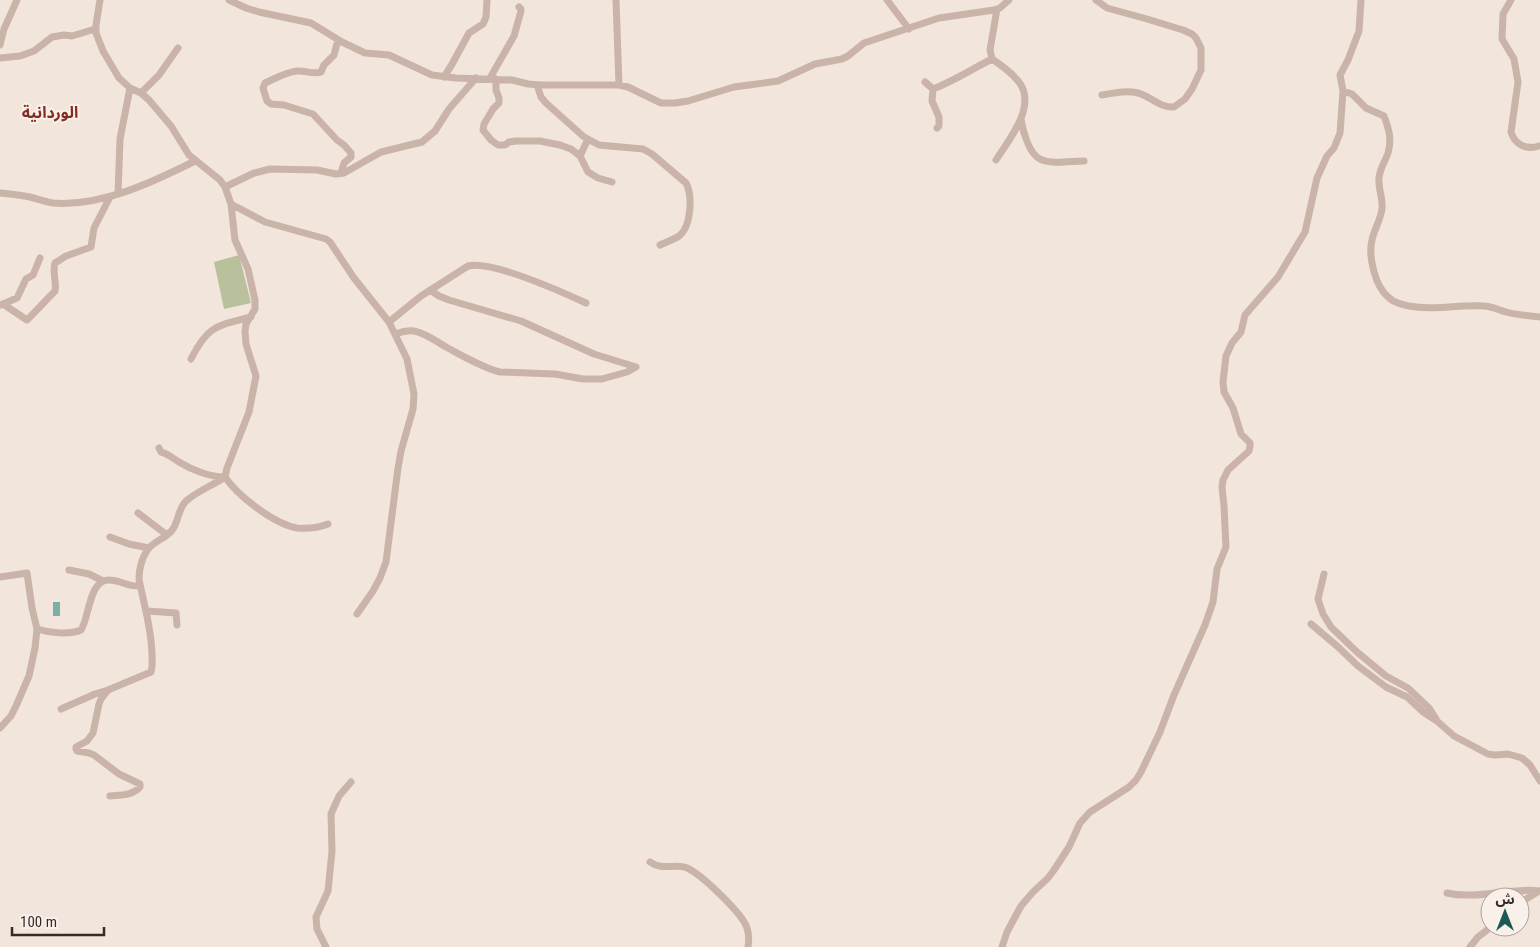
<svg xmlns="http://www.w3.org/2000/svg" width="1540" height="947" viewBox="0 0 1540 947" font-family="'Roboto Condensed','Noto Sans Arabic',sans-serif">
<rect width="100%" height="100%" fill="#f2e5dc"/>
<!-- green -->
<path fill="#b9c19c" d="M 239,255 L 251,303 L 224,309 L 214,262 Z"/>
<!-- water -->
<path fill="#7bafaa" d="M 53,602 L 60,602 L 60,616 L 53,616 Z"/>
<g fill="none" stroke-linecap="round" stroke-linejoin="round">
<!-- minor -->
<path stroke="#cab3a8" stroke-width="7" d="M 100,0 L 96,25 L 96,33 L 103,51 L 119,78 L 130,88 L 141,93 L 149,100 L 171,126 L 189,155 L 220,180 L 225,187 L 254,173 L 270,169 L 317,170 L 336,174 L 344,173 L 381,152 L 422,142 L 435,131 L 449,109 L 476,78
M 229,0 L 246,8 L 259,12 L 311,23 L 342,42 L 365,53 L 389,55 L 432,75 L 456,78 L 512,80 L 528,84 L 541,85 L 619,85 L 628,87 L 661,103 L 675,103 L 688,101 L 734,87 L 778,81 L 815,64 L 842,59 L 848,56 L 864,43 L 939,18 L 994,10 L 1000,8 L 1009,0
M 616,0 L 619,85
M 887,0 L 909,29
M 1096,0 L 1107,8 L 1147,19 L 1183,30 L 1192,34 L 1196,38 L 1201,48 L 1201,70 L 1192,89 L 1185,99 L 1174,107 C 1160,108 1150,96 1138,93 C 1126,90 1114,93 1102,95
M 1511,0 L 1503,14 L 1502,39 L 1514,59 L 1518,82 L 1511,132 C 1515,145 1526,150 1539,146
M 338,40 L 334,55 L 324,65 L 321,72 C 313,75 305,70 297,71 C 286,72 276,78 265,83 L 263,88 L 267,101 L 271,104 L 284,105 L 313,114 L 337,140 L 344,145 L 351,153 L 351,157 L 344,163 L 341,173
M 0,45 L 4,29 L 17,0
M 0,58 L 20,56 L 34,51 L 52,37 L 64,35 L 72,36 L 95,29
M 444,77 L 451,66 L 469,33 L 483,24 L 486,17 L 487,0
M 490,78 L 514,36 L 521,11 L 521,9 L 519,7
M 496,79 L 496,90 L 499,98 L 499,103 L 493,109 L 484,124 L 483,130 L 491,140 L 498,145 L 505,145 L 509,142 L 516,141 L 540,141 L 560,145 L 571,149 L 580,156 L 588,172 L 598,178 L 612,182
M 925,82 L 933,89
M 537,85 L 541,97 L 546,103 L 584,137 L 599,145 L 643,149 L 652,154 L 686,183 C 693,196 691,227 679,236 C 673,240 666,242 660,245
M 1343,91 L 1352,94 L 1366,108 L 1384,116 C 1389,129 1392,140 1388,153 C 1385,162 1380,168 1379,178 C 1378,188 1383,198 1382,208 C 1381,220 1374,229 1372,240 C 1368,256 1375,286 1388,297 C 1395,304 1407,306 1416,307 C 1439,310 1462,304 1484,306 C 1491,306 1499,310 1506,312 C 1517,315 1529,316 1540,317
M 141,93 L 159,75 L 178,48
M 1021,120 C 1023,131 1029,154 1040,159 C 1051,165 1071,161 1084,161
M 937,128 L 939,126 L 939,117 L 932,101 L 933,89 C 954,81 972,69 992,59
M 580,156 L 588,139
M 996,160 C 1008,141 1035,109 1021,85 C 1015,75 1001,65 992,59 L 990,50 L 997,9
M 0,193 C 10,194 20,195 30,197 C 38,199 45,202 53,203 C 101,207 153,182 195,161
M 118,194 L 120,139 L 130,88
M 231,204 L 265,222 L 326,239 L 330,242 L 354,278 L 389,322 L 407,359 L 414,394 L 413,409 L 401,451 L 398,468 L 386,562 L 380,578 L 373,591 L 357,614
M 3,304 L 27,320 L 30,317 L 55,291 C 57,282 52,273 55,263 L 66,256 L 91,247 L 94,228 L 110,197
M 1,305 L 17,298 L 26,279 L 33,275 L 40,258
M 389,322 L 421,296 L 468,266 C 492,260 562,292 586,303
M 395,334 C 401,332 407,330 414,331 C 425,333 436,341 446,347 C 463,356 481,367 500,372 L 555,374 L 583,379 L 602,379 L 627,372 L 636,367 L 594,354 L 521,321 L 449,300 L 439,296 L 430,290
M 191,359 C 208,325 217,326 251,317
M 159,448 L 161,452 C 169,454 172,458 179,462 C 192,470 210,477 225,477
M 225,477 C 238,496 274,524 297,528 C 308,529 318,528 328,524
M 138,513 L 167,535
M 110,537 L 129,544 L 149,548
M 69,570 L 89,574 L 103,581
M 1324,574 L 1318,599 L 1323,614 L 1331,627 L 1357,652 L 1386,676 L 1408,688 L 1429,708 L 1436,719
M 0,577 L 27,573 L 32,608 L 37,629 L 35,648 L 29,676 L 16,706 L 11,716 L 0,728
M 147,611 L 176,613 L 177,625
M 1311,624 L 1337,646 L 1358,666 L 1386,687 L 1407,697 L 1423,712 L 1437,721 L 1454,736 L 1488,754 L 1495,755 L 1508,754 L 1522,758 L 1530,765 L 1540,781
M 37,629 C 50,633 69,635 81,630 C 89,619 89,579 109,580 C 120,580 128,587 140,586
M 108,690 L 101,699 L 99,704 L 93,733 L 87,741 L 76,747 L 76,749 L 77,751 L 89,753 L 94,755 L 119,774 L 140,784 L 140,787 C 132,796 121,795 110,796
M 61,709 L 95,694 L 108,690 L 151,672 C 153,665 152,659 152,653 C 151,627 145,609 140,584 C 137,574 142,556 149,548 C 156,540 167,538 173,529 C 179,520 178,509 186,501 C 199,490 212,486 225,477 L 227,468 L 249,412 L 256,376 L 246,344 L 245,331 L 246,324 L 255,309 L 255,300 L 248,269 L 235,240 L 231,204 L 225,187
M 650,862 C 662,871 675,863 687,868 C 701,874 743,914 747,928 C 749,934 749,941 748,947
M 1447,893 C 1477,900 1509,887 1539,891
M 1520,903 L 1539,891
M 326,947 L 317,929 L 316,917 L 328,891 L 332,851 L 331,814 L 339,796 L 351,782
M 1002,947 L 1007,932 L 1021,906 L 1033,892 L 1048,878 L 1054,870 L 1069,847 L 1080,823 L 1090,812 L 1129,787 L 1136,780 L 1141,772 L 1160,732 L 1174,695 L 1205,625 L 1213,602 L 1217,569 L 1226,547 L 1224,506 L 1222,487 L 1223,480 L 1228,470 L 1249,451 L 1250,446 L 1250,443 L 1241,434 L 1233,408 L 1224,392 L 1223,382 L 1226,356 L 1232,343 L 1241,332 L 1245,315 L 1278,277 L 1305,232 L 1317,178 L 1327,156 L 1334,148 L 1340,133 L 1343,91 L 1340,75 L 1348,60 L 1359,31 L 1361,0
M 1470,947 L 1478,937 L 1491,927"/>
</g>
<g text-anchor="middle" stroke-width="4" stroke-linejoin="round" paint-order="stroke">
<!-- quarter labels -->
<g font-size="16" font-weight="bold" fill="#852d22" stroke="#f9f0e9">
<text x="50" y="118">الوردانية</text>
</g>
</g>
<!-- north arrow -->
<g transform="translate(1505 912)"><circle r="24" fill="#f9f0e9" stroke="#aba19c"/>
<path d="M0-4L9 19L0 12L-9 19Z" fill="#1e5855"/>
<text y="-8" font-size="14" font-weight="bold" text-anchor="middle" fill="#372b28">ش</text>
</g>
<!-- scale -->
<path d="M12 927v8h92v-8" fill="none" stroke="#372b28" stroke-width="2.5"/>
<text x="20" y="927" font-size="15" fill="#372b28" stroke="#f9f0e9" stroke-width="4" paint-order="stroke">100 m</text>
</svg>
